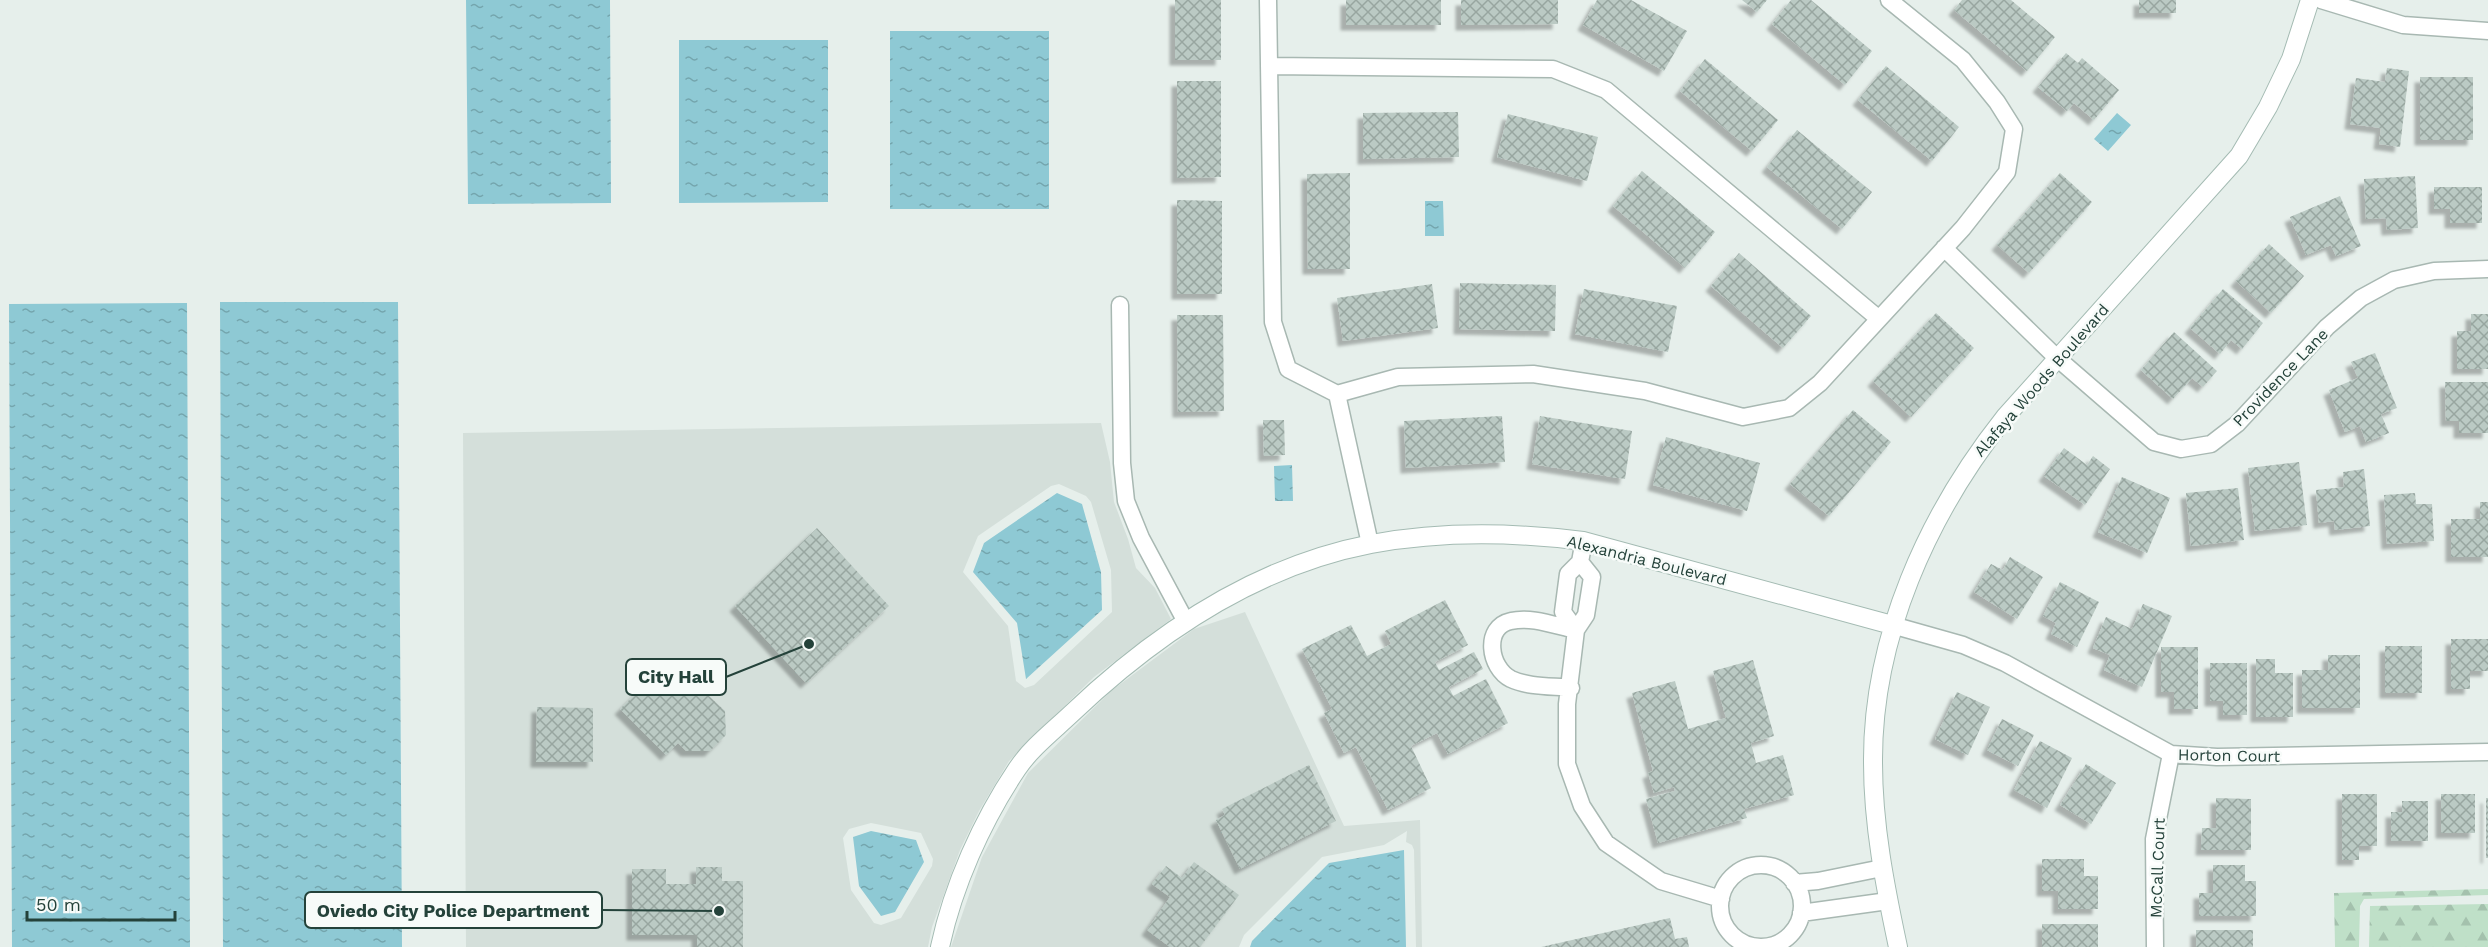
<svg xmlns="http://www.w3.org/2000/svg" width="2488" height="947" viewBox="0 0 2488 947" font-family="'Work Sans',sans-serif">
<defs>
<pattern id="forest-firs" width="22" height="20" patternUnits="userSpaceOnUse" patternTransform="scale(1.5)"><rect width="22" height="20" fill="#bfe0c8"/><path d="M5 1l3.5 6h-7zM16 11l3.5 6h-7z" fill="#a4c1ad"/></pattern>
<pattern id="water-ripples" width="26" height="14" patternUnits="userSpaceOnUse" patternTransform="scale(1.5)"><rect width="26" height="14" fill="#8ec9d4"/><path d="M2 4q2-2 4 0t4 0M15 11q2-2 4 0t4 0" fill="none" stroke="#74a5ad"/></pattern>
<pattern id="building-cross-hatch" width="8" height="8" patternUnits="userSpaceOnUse" patternTransform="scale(1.5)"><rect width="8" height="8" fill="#bbcac4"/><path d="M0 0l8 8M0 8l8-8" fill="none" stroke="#98a6a0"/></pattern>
<filter id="shadow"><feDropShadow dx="-5.5" dy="5.5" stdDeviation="1.5" flood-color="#0004"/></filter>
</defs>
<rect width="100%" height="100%" fill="#e6efeb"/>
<!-- built -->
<path fill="#d4dfda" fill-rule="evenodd" d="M 1101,423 L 1110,462 L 1114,502 L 1128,539 L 1136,568 L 1155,588 L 1171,619 L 1094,677 L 1009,761 L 979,811 L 960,850 L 932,927 L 928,947 L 466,947 L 463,433 ZM 1059,484 L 1086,496 L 1091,502 L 1111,570 L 1112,612 L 1034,685 L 1025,688 L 1016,681 L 1008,626 L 963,572 L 978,536 L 1051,486 ZM 871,823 L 921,833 L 933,859 L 932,866 L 901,918 L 881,925 L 874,923 L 851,890 L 843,838 L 849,829 Z
M 1245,612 L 1344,826 L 1420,820 L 1422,947 L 1416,947 L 1414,850 L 1412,845 L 1406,842 L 1407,831 L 1384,845 L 1322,857 L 1244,935 L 1239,947 L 951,947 L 982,857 L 1028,773 L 1111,691 L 1194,629 Z"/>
<!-- forest -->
<path fill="url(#forest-firs)" d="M 2488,889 L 2488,895 L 2364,899 L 2360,906 L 2359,947 L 2335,947 L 2334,893 Z
M 2488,904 L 2488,947 L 2369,947 L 2370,906 Z"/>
<!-- water -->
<path fill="url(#water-ripples)" d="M 466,0 L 610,0 L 611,203 L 468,204 Z
M 890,31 L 1049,31 L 1049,209 L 890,209 Z
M 679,40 L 828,40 L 828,202 L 679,203 Z
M 2117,113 L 2131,125 L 2108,151 L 2094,139 Z
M 1425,201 L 1443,201 L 1444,236 L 1425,236 Z
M 220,302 L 398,302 L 402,947 L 223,947 Z
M 187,303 L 190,947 L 12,947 L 9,304 Z
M 1292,465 L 1293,501 L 1275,501 L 1274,466 Z
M 1057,493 L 1082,504 L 1101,572 L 1102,610 L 1026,679 L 1017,623 L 973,572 L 984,543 Z
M 871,831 L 916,840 L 924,862 L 895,912 L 881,916 L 859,886 L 853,837 Z
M 1404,850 L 1406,947 L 1250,947 L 1252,941 L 1329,863 Z"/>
<!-- building -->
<path fill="url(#building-cross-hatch)" filter="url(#shadow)" d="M 1175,0 L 1221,0 L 1221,60 L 1175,60 Z
M 1346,0 L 1441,0 L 1441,25 L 1346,25 Z
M 1461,0 L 1558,0 L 1558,24 L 1461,25 Z
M 1597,0 L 1631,0 L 1687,31 L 1664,71 L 1583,25 Z
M 1742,0 L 1767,0 L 1757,12 Z
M 1791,0 L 1811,0 L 1872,51 L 1845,85 L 1772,24 Z
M 1962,0 L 2011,0 L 2055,37 L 2027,71 L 1954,10 Z
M 2139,0 L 2176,0 L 2176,13 L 2139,13 Z
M 2066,53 L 2078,63 L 2082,58 L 2119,90 L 2094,120 L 2074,103 L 2067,111 L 2038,87 Z
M 1705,59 L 1778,120 L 1752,151 L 1680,91 Z
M 1886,66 L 1959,127 L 1932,161 L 1858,100 Z
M 2387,68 L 2409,71 L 2400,147 L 2379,144 L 2381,128 L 2350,124 L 2356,78 L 2385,82 Z
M 2420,77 L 2473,77 L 2473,140 L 2420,140 Z
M 1177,81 L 1221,81 L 1221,177 L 1177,178 Z
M 1458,112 L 1459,157 L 1363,159 L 1363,113 Z
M 1508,114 L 1598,137 L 1587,181 L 1497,157 Z
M 1797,130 L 1872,192 L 1842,229 L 1767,167 Z
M 1642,171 L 1715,232 L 1685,268 L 1613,206 Z
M 1350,173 L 1350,269 L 1308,269 L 1307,174 Z
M 2060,173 L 2092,202 L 2029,273 L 1997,245 Z
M 2415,176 L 2418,228 L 2387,230 L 2386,218 L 2366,219 L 2364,179 Z
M 2434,187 L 2482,187 L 2482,223 L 2450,223 L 2450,209 L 2434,209 Z
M 2340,196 L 2361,246 L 2336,256 L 2331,245 L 2306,255 L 2290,217 Z
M 1177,200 L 1222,201 L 1222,294 L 1177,294 Z
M 2269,244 L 2304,276 L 2271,313 L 2236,281 Z
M 1739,253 L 1811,316 L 1783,348 L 1711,286 Z
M 1460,283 L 1556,285 L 1555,331 L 1459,329 Z
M 1432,284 L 1438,328 L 1343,341 L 1337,298 Z
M 1584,289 L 1677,306 L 1668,352 L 1575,334 Z
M 2223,289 L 2263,323 L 2242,349 L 2231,340 L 2220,354 L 2190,328 Z
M 1936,313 L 1974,348 L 1911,417 L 1873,381 Z
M 2471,314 L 2488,314 L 2488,369 L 2457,369 L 2457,331 L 2471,331 Z
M 1177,315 L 1223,315 L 1224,411 L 1178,412 Z
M 2174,332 L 2217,371 L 2203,387 L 2192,378 L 2173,399 L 2141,370 Z
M 2375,353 L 2397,408 L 2381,414 L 2389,433 L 2366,442 L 2360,426 L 2345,432 L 2329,390 L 2358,378 L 2351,362 Z
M 2445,382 L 2488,382 L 2488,433 L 2459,433 L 2459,421 L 2446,421 Z
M 1853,410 L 1891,442 L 1829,516 L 1790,484 Z
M 1502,416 L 1505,462 L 1406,468 L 1404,421 Z
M 1540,416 L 1632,431 L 1625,479 L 1532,464 Z
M 1263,420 L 1284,420 L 1285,455 L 1264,456 Z
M 1666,437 L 1760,463 L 1747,511 L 1653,485 Z
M 2064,448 L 2087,465 L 2093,456 L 2110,469 L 2085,505 L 2044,476 Z
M 2299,462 L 2307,525 L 2255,531 L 2248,468 Z
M 2364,469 L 2370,526 L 2335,530 L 2334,521 L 2319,523 L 2316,490 L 2344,487 L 2343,472 Z
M 2122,477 L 2170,498 L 2147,553 L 2098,532 Z
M 2238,488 L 2244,540 L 2191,546 L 2186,493 Z
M 2415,493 L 2416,504 L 2432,504 L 2434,541 L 2387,544 L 2384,495 Z
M 2480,502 L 2488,502 L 2488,557 L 2451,557 L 2451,519 L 2480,519 Z
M 817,528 L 889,606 L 806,683 L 735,606 Z
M 2010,557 L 2043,577 L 2017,619 L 1974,592 L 1991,564 L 2003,570 Z
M 2060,582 L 2099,602 L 2077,647 L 2051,634 L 2056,623 L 2043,616 Z
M 1445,600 L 1468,645 L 1435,662 L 1439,670 L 1474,652 L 1483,669 L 1449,687 L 1453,696 L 1486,679 L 1508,723 L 1448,754 L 1437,733 L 1411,746 L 1431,788 L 1388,810 L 1356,747 L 1344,753 L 1324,713 L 1332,709 L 1302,649 L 1351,625 L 1367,656 L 1391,644 L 1385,631 Z
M 2143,604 L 2172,616 L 2142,687 L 2104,670 L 2110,655 L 2093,648 L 2106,617 L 2132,629 Z
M 2451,639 L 2488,639 L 2488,671 L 2470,671 L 2470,689 L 2451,689 Z
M 2385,646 L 2422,646 L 2422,693 L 2385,693 Z
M 2161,647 L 2198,647 L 2198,709 L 2174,709 L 2174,692 L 2161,692 Z
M 2328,655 L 2360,655 L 2360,708 L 2302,708 L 2302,670 L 2328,670 Z
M 2256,659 L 2275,659 L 2275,673 L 2293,673 L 2293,717 L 2256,717 Z
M 1753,660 L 1774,736 L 1751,743 L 1756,763 L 1783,755 L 1794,795 L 1744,809 L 1747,818 L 1658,843 L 1646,799 L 1675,791 L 1674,787 L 1654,793 L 1648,773 L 1653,771 L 1632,693 L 1675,681 L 1688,729 L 1726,718 L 1713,671 Z
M 2210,663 L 2247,663 L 2247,715 L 2223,715 L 2223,701 L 2210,701 Z
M 662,668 L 687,695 L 708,695 L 725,711 L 726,735 L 710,751 L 686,751 L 678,743 L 666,755 L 620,709 Z
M 1957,692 L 1990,707 L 1968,755 L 1935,739 Z
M 537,707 L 593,708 L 593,762 L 536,762 Z
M 2002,719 L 2034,735 L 2018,766 L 1987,750 Z
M 2040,741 L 2072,758 L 2047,808 L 2014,790 Z
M 2086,764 L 2116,783 L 2091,824 L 2060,805 Z
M 1309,765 L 1336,821 L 1240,869 L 1216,820 L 1225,815 L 1222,809 Z
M 2342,794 L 2377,794 L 2377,846 L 2359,846 L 2359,860 L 2342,860 Z
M 2441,794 L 2475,794 L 2475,833 L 2441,833 Z
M 2216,798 L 2251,799 L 2251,850 L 2201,850 L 2202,828 L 2216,828 Z
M 2486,798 L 2488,798 L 2488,858 L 2486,858 Z
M 2402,801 L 2428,801 L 2428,841 L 2391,841 L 2391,812 L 2402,812 Z
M 2042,859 L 2084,859 L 2084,876 L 2098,876 L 2098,909 L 2058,909 L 2058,891 L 2042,891 Z
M 1194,862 L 1239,895 L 1200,947 L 1170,947 L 1147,930 L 1170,897 L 1152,884 L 1166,866 L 1182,878 Z
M 2213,865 L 2245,865 L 2245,881 L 2256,881 L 2256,916 L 2199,916 L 2199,893 L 2213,893 Z
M 696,867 L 722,867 L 722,881 L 743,881 L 743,947 L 697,947 L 697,935 L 632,935 L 632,869 L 666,869 L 666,884 L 696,884 Z
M 1670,918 L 1675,939 L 1687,937 L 1689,947 L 1541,947 Z
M 2042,924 L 2098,924 L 2098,947 L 2042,947 Z
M 2196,930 L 2253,930 L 2253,947 L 2196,947 Z"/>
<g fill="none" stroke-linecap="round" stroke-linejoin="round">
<defs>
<path id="street" d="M 1268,0 L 1273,322 L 1288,369 L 1337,394 L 1398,377 L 1533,374 L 1645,391 L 1743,417 L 1789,408 L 1820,383 L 1963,228 L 2007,172 L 2014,129 L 1997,102 L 1963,60 L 1889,0
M 2321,0 L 2403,25 L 2488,31
M 1269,66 L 1553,69 L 1606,90 L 1879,319
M 1944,248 L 2057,358 L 2154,442 L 2181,449 L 2211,444 L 2237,424 L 2327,327 L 2361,298 L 2394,280 L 2434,271 L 2488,269
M 1120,305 L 1122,463 L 1126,501 L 1141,538 L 1186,622
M 1337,394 L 1370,544
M 1580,562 L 1592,577 L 1586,615 L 1576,630 L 1567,704 L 1567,764 L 1582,806 L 1606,843 L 1661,881 L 1721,899
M 1892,625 L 1963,645 L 2005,663 L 2171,754 L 2217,757 L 2488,752
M 1576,630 L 1563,612 L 1568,574 L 1580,562 L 1582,551
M 1571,688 C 1552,686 1528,687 1511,679 C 1489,668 1483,627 1511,621 C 1532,616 1556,626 1576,630
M1720 906a41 41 0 1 1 82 0a41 41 0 1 1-82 0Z
M 1794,883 L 1818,881 L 1882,868
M 1801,913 L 1888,901
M 2155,947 L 2154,839 L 2171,754"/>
<path id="secondary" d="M 940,947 C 953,886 982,821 1017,769 C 1031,748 1053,731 1071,714 C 1154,635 1256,566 1371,544 C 1441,531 1512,532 1583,541 L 1892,625
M 1898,947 C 1885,886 1873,825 1873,763 C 1872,637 1928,514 2005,417 L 2239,156 L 2268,107 L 2291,59 L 2310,0"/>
</defs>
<!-- street casing -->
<use href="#street" stroke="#a8b8b2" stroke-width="19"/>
<!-- secondary casing -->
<use href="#secondary" stroke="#a4bbb3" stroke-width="20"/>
<!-- street -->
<use href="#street" stroke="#fff" stroke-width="16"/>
<!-- secondary -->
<use href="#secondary" stroke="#fff" stroke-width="18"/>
</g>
<g text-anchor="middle" stroke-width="5" stroke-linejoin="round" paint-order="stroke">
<!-- street labels -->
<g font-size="16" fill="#24423a" stroke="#f7fbf9">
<text transform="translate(2280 377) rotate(-46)" y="6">Providence Lane</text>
<text transform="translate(2041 380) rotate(-49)" y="6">Alafaya Woods Boulevard</text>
<text transform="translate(1647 560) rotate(14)" y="6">Alexandria Boulevard</text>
<text transform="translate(2229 755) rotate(1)" y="6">Horton Court</text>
<text transform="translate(2157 868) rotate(-88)" y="6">McCall Court</text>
</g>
</g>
<!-- callouts -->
<path fill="none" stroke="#24423a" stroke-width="2" d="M809 644L726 677M719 911L602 910"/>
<g fill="#24423a" stroke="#f7fbf9" stroke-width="2">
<circle cx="809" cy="644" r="6"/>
<circle cx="719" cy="911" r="6"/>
</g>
<g fill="#f7fbf9" stroke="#24423a" stroke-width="2">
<rect x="626" y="659" width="100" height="36" rx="6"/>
<rect x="305" y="892" width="297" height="36" rx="6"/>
</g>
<g font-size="18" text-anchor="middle" font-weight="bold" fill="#24423a">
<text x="676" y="683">City Hall</text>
<text x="453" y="917">Oviedo City Police Department</text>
</g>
<!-- scale -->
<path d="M27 911v9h148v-9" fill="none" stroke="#24423a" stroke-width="3"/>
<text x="36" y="911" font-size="18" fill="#24423a" stroke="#f7fbf9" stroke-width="4.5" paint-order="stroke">50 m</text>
</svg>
